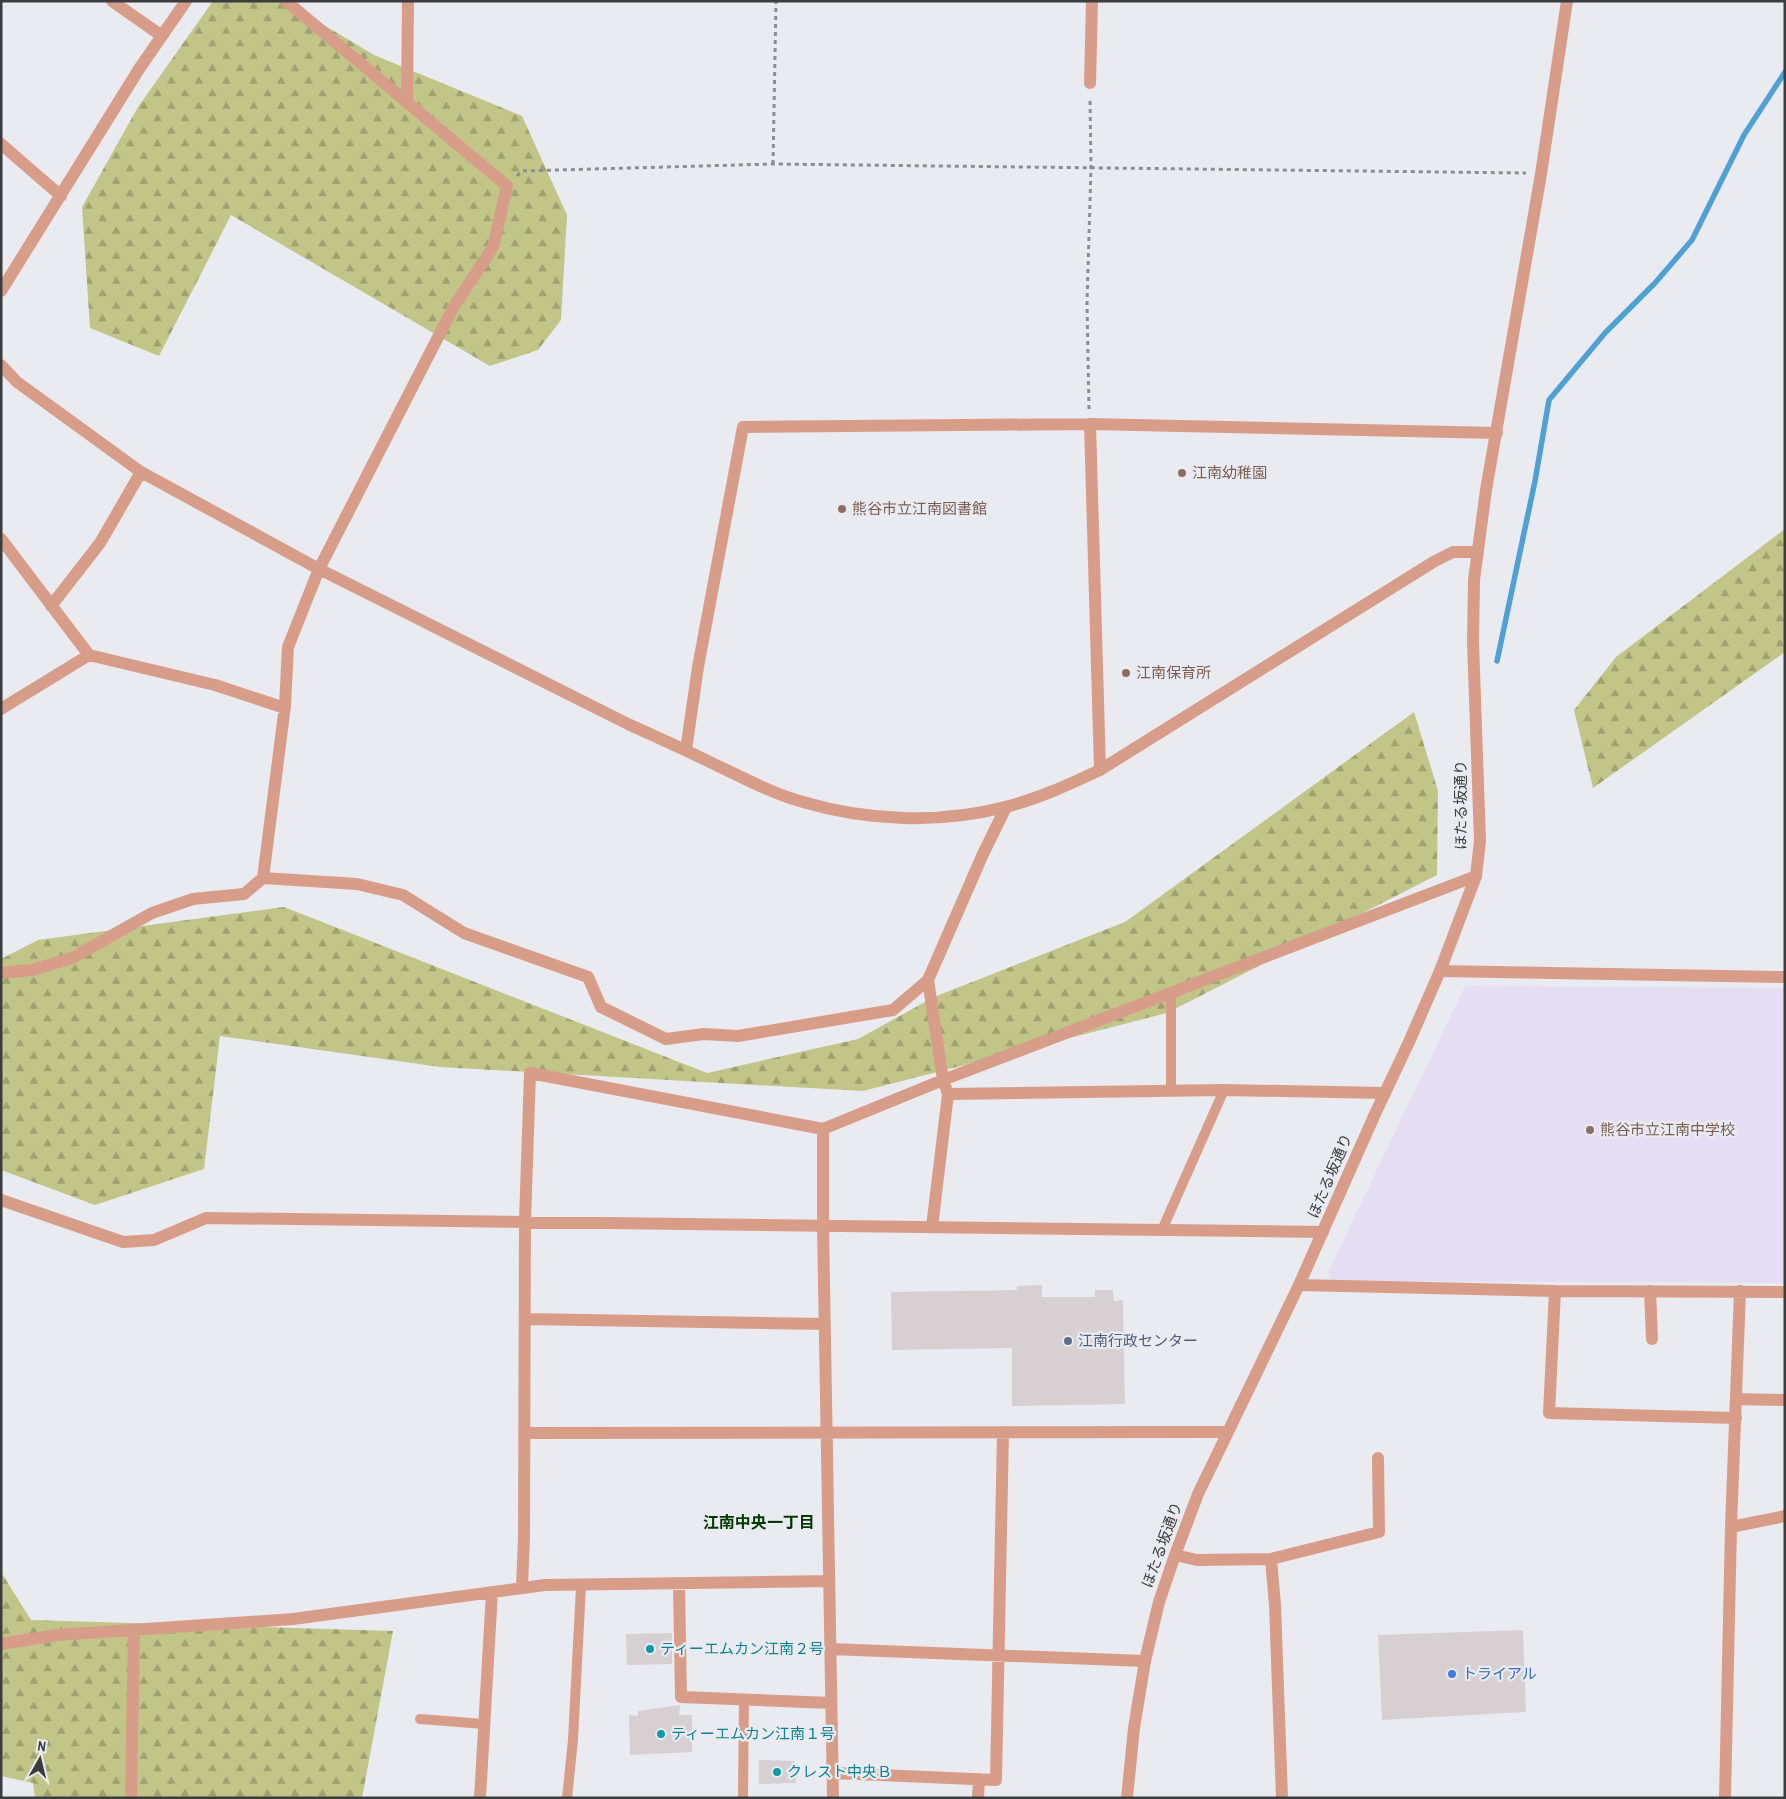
<svg xmlns="http://www.w3.org/2000/svg" width="1786" height="1799" viewBox="0 0 1786 1799" font-family="'Archivo Narrow','Noto Sans JP',sans-serif">
<defs>
<pattern id="forest-firs" width="22" height="20" patternUnits="userSpaceOnUse" patternTransform="scale(1.25)"><rect width="22" height="20" fill="#c2c588"/><path d="M5 1l3.5 6h-7zM16 11l3.5 6h-7z" fill="#9fa171"/></pattern>
</defs>
<rect width="100%" height="100%" fill="#eaebf1"/>
<!-- education -->
<path fill="#e5ddf3" d="M 1465,986 L 1785,988 L 1785,1283 L 1332,1281 L 1328,1272 Z"/>
<!-- forest -->
<path fill="url(#forest-firs)" d="M 213,1 L 284,1 L 374,55 L 522,116 L 567,215 L 561,320 L 538,350 L 490,366 L 231,215 L 159,356 L 90,328 L 82,207 L 138,107 Z
M 1785,529 L 1785,652 L 1593,788 L 1574,710 L 1616,657 Z
M 1414,712 L 1438,791 L 1437,875 L 1167,1013 L 863,1091 L 440,1067 L 220,1036 L 204,1169 L 95,1205 L 1,1170 L 1,959 L 38,940 L 284,907 L 707,1073 L 858,1039 L 934,997 L 1125,922 Z
M 1,1572 L 31,1620 L 393,1631 L 362,1798 L 35,1798 L 33,1783 L 1,1776 Z"/>
<g fill="none" stroke-linecap="round" stroke-linejoin="round">
<!-- stream -->
<path stroke="#4fa0d3" stroke-width="5.5" d="M 1497,661 L 1535,481 L 1549,400 L 1605,333 L 1655,283 L 1692,240 L 1744,135 L 1785,72"/>
</g>
<!-- building -->
<path fill="#d7d0d3" d="M 1042,1285 L 1042,1297 L 1095,1297 L 1095,1290 L 1113,1290 L 1114,1301 L 1123,1300 L 1125,1404 L 1012,1406 L 1012,1348 L 892,1350 L 891,1292 L 1017,1290 L 1017,1286 Z
M 1523,1630 L 1526,1712 L 1382,1720 L 1378,1635 Z
M 672,1633 L 672,1664 L 627,1665 L 626,1634 Z
M 680,1705 L 679,1715 L 692,1715 L 692,1752 L 630,1755 L 629,1715 L 638,1716 L 638,1711 Z
M 759,1760 L 795,1761 L 796,1783 L 759,1784 Z"/>
<g fill="none" stroke-linecap="round" stroke-linejoin="round">
<!-- path -->
<path stroke="#8c8d90" stroke-width="3" stroke-dasharray="4 4" stroke-linecap="butt" d="M 773,164 L 776,1
M 517,176 L 522,171 L 773,164 L 1526,173
M 1089,409 L 1087,303 L 1091,168 L 1090,98"/>
<!-- service -->
<path stroke="#d89d89" stroke-width="10" d="M 1171,993 L 1171,1091
M 1162,1230 L 1224,1090
M 420,1719 L 484,1724
M 567,1798 L 573,1740 L 581,1586
M 743,1798 L 744,1699"/>
<!-- minor -->
<path stroke="#d89d89" stroke-width="12" d="M 112,1 L 162,36
M 1090,83 L 1092,1
M 407,102 L 408,1
M 1,144 L 61,196
M 1,291 L 139,69 L 186,1
M 1,365 L 17,382 L 141,472 L 319,569 L 630,725
M 1090,424 L 1100,770
M 1,539 L 89,655
M 51,606 L 100,543 L 141,472
M 1,709 L 89,655 L 215,685 L 285,708 L 285,706
M 686,750 L 698,667 L 743,427 L 1090,424 L 1497,433
M 263,878 L 357,884 L 403,895 L 464,933 L 588,977 L 601,1007 L 666,1039 L 704,1034 L 738,1036 L 893,1010 L 928,980 L 983,854 L 1006,807
M 1440,971 L 1785,977
M 1,973 L 32,970 L 72,958 L 152,913 L 193,899 L 244,894 L 263,878 L 285,706 L 288,647 L 319,569 L 453,308 L 493,247 L 507,186 L 286,1
M 928,980 L 943,1080 L 948,1094 L 932,1227
M 948,1094 L 1224,1090 L 1385,1093
M 823,1129 L 943,1080 L 1476,876
M 1,1200 L 123,1242 L 154,1240 L 206,1218 L 1323,1232
M 1299,1285 L 1555,1291 L 1785,1292
M 1555,1291 L 1549,1413 L 1736,1418
M 1650,1291 L 1652,1339
M 525,1319 L 824,1324
M 1736,1399 L 1785,1400
M 524,1433 L 1227,1432
M 1731,1527 L 1785,1516
M 1175,1555 L 1197,1560 L 1271,1559 L 1379,1532 L 1378,1458
M 1271,1559 L 1275,1605 L 1282,1798
M 679,1584 L 681,1697 L 831,1703
M 522,1587 L 524,1537 L 525,1221 L 530,1073 L 823,1129 L 823,1225 L 833,1798
M 1,1644 L 57,1635 L 293,1619 L 545,1585 L 829,1581
M 830,1649 L 1145,1661
M 833,1773 L 996,1780 L 1003,1432
M 131,1798 L 134,1630
M 480,1798 L 492,1592
M 978,1798 L 979,1779
M 1725,1798 L 1731,1527 L 1740,1291"/>
<!-- tertiary -->
<path stroke="#d89d89" stroke-width="12" d="M 630,725 C 659,738 688,751 716,765 C 744,778 773,794 803,802 C 867,821 940,824 1005,807 C 1038,799 1070,784 1100,770 L 1435,561 L 1453,552 L 1478,552
M 1127,1798 L 1134,1728 L 1145,1661 L 1159,1602 L 1175,1555 L 1198,1494 L 1299,1285 L 1375,1114 L 1409,1042 L 1440,971 L 1476,876 L 1480,841 L 1473,642 L 1474,580 L 1486,490 L 1541,174 L 1567,1"/>
</g>
<!-- markers -->
<g fill="#8d6e63" stroke="#eaebf1" stroke-width="2">
<circle cx="1182" cy="473" r="5"/>
<circle cx="842" cy="509" r="5"/>
<circle cx="1126" cy="673" r="5"/>
<circle cx="1590" cy="1130" r="5"/>
</g>
<circle fill="#5c6f8a" stroke="#eaebf1" stroke-width="2" cx="1068" cy="1341" r="5"/>
<g fill="#0f9aa8" stroke="#eaebf1" stroke-width="2">
<circle cx="650" cy="1649" r="5"/>
<circle cx="661" cy="1734" r="5"/>
<circle cx="777" cy="1772" r="5"/>
</g>
<circle fill="#3f7fe0" stroke="#eaebf1" stroke-width="2" cx="1452" cy="1674" r="5"/>
<g text-anchor="middle" stroke-width="4.5" stroke-linejoin="round" paint-order="stroke">
<!-- education labels -->
<g font-size="15" fill="#785e54" stroke="#eaebf1" text-anchor="start">
<text x="1192" y="478">江南幼稚園</text>
<text x="852" y="514">熊谷市立江南図書館</text>
<text x="1136" y="678">江南保育所</text>
<text x="1600" y="1135">熊谷市立江南中学校</text>
</g>
<!-- street labels -->
<g font-size="15" fill="#3b3c3e" stroke="#eaebf1">
<text transform="translate(1461 805) rotate(-90)" y="5">ほたる坂通り</text>
<text transform="translate(1330 1176) rotate(-67)" y="5">ほたる坂通り</text>
<text transform="translate(1162 1545) rotate(-70)" y="5">ほたる坂通り</text>
</g>
<!-- service labels -->
<g font-size="15" fill="#4e5e75" stroke="#eaebf1" text-anchor="start">
<text x="1078" y="1346">江南行政センター</text>
</g>
<!-- culture labels -->
<g font-size="15" fill="#0d838f" stroke="#eaebf1" text-anchor="start">
<text x="660" y="1654">ティーエムカン江南２号</text>
<text x="671" y="1739">ティーエムカン江南１号</text>
<text x="787" y="1777">クレスト中央Ｂ</text>
</g>
<!-- shop labels -->
<g font-size="15" fill="#366cbe" stroke="#eaebf1" text-anchor="start">
<text x="1462" y="1679">トライアル</text>
</g>
<!-- neighbourhood labels -->
<g font-size="16" font-weight="bold" fill="#003700" stroke="#eaebf1">
<text x="759" y="1528">江南中央一丁目</text>
</g>
</g>
<!-- border -->
<rect width="1786" height="1799" fill="none" stroke="#3b3c3e" stroke-width="5"/>
<!-- north arrow -->
<g transform="translate(40 1759) rotate(8)" stroke="#eaebf1" stroke-width="4" paint-order="stroke">
<path d="M0-4L9 19L0 12L-9 19Z" fill="#3b3c3e"/>
<text y="-8" font-size="14" font-weight="bold" text-anchor="middle" fill="#3b3c3e">N</text>
</g>
</svg>
